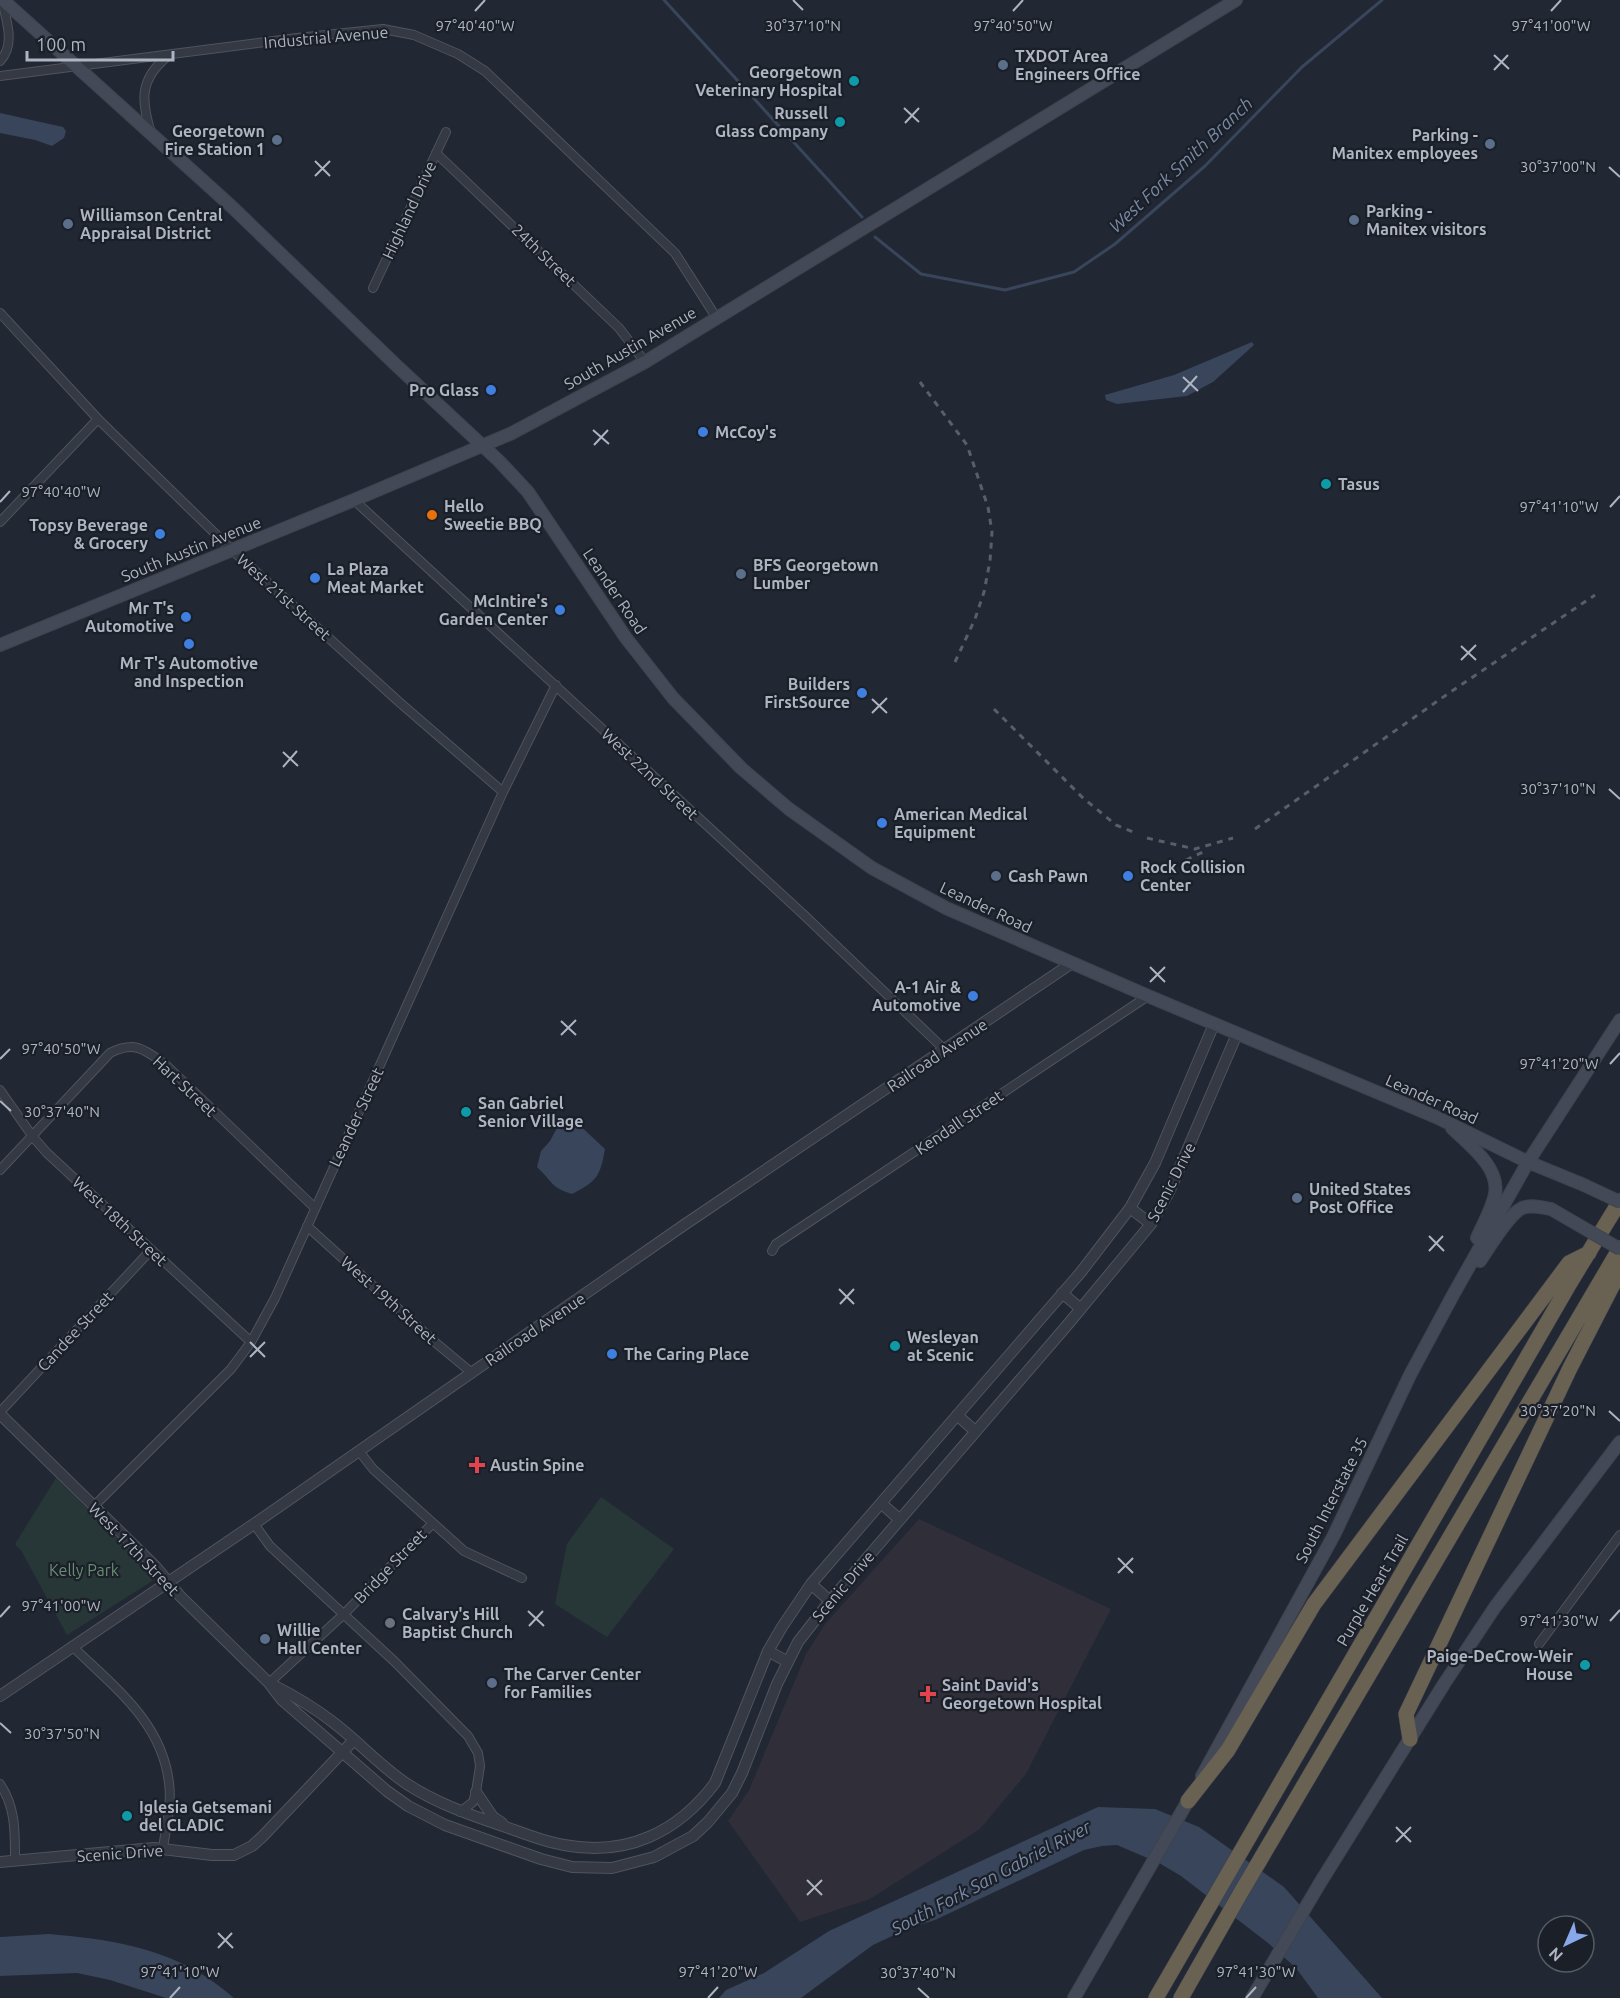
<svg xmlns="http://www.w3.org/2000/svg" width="1620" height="1998" viewBox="0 0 1620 1998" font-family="Ubuntu,sans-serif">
<rect width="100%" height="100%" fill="#212733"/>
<!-- medical -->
<path fill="#302e39" d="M 919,1519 L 1111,1609 L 1026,1774 L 980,1829 L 870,1899 L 800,1922 L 728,1821 L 749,1790 L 806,1654 L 825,1624 Z"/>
<!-- green -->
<path fill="#273738" d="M 56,1478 L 157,1578 L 67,1635 L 21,1550 L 15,1544 Z
M 601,1497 L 674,1549 L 607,1637 L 555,1604 L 567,1544 Z"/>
<!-- water -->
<path fill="#38455b" d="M 0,113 L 63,127 L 66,131 L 64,138 L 52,146 L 35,140 L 0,133 Z
M 1252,342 L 1254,345 L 1213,382 L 1187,396 L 1117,404 L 1106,400 L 1105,395 L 1174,375 Z
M 568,1118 L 575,1121 L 605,1149 C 600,1177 597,1181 572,1194 C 550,1187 553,1182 537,1167 L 541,1151 L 550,1141 L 559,1124 Z
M 1098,1807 L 1155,1809 L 1199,1827 L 1284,1887 L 1382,1998 L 1318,1998 L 1296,1968 L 1268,1943 L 1181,1876 L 1159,1863 L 1117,1845 L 1102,1846 L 1084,1850 L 935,1920 L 907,1929 L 873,1945 L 801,1998 L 719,1998 L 726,1990 L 764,1973 L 829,1931 Z
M 49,1934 C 119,1940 180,1950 234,1998 L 166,1998 L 110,1980 L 77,1973 L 0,1976 L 0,1937 Z"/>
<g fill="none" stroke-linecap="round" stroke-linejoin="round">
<!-- stream -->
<path stroke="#38455b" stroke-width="3" d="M 664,0 L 862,217
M 875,237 L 921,274 L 1005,290 L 1074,272 L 1115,244 L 1205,166 L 1302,67 L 1382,0"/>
<defs>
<path id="minor" d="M 0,61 C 16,44 6,20 2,0
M 0,76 L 297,38 L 383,29 L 414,35 L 458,54 L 485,71 L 675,253 L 716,317
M 151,133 C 141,101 139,79 168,56
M 436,153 L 619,328 L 645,362
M 373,288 L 446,132
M 0,313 L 98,419 L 232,550 L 398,701 L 503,792
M 354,500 L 804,915 L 945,1050
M 0,522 L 98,419
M 0,1090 L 33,1137 L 47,1153 L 251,1342
M 0,1170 L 110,1053 C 136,1040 145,1050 166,1065 L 315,1208
M 307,1226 L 436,1343 L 472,1373
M 772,1251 L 776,1244 L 1148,996
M 0,1412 L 151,1250
M 359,1451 L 373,1469 L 464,1551 L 522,1578
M 94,1506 L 231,1369 L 251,1342 L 275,1298 L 503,792 L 556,685
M 254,1524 L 270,1546 L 395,1662 L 468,1736 L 478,1753 L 480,1766 L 476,1792 L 473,1802 L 460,1812
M 1539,1644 L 1620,1535
M 72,1646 C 114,1687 162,1722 169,1783 C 172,1804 166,1827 163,1848
M 269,1683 L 344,1614 L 433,1523
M 0,1784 C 16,1808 15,1833 15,1861"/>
<path id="tertiary" d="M 1130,1208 L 1151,1224
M 1062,1293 L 1081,1309
M 0,1414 L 156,1567 L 180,1596 L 269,1683 L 282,1700 L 387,1791 L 408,1806 L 445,1825 L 541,1859 L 572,1867 L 612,1868 L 654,1857 L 693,1836 L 708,1822 L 732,1793 L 742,1773 L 777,1684 L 798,1642 L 830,1601 L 1069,1323 L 1151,1224 L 1170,1190 L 1237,1034
M 957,1415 L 975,1431
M 882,1504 L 899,1519
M 811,1584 L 830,1601
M 768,1651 L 788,1662
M 271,1684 C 293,1695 315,1708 334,1723 C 359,1742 380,1766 407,1784 C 436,1803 470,1815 503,1826 C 523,1833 544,1842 564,1845 C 627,1857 678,1832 715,1783 L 768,1651 L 782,1627 L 811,1584 L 1081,1272 L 1130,1208 L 1155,1163 L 1214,1024
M 0,1696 L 254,1524 L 684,1225 L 1072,963
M 476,1792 L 493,1817 L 502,1823
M 0,1862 L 154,1848 L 212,1855 L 234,1855 L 252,1846 L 263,1836 L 353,1741"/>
<path id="secondary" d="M 3,0 L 231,206 L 397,366 L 499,461 L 528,492 L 626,638 L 673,698 L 741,768 L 789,809 L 872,868 L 946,908 L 1148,996 L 1436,1117 L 1528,1162 L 1584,1185
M 0,645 L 354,500 L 510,434 L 645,362 L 1236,0
M 1452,1128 C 1469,1145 1500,1167 1495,1194 C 1492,1209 1483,1224 1477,1238
M 1480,1261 C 1489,1248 1508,1215 1522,1208 C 1531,1204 1543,1208 1551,1209
M 1202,1776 L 1334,1535 L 1410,1375 L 1453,1295 L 1528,1162 L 1620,1020
M 1074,1998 L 1192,1794
M 1252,1998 L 1320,1883 L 1444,1684 L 1495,1607 L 1620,1442"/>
<path id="motorway" d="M 1410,1739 L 1406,1714 L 1570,1368 L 1620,1271
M 1188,1801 L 1228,1750 L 1314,1604 L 1569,1263 L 1589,1253
M 1156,1998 L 1570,1283 L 1620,1201
M 1181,1998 L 1240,1894 L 1620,1248"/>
</defs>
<!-- minor casing -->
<use href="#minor" stroke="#4f545f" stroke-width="10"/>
<!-- tertiary casing -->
<use href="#tertiary" stroke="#4f545f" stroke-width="12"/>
<!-- secondary casing -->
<use href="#secondary" stroke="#3e434d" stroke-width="14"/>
<!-- motorway casing -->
<use href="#motorway" stroke="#3c414b" stroke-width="16"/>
<!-- minor -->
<use href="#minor" stroke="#343944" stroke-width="8"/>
<!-- tertiary -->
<use href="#tertiary" stroke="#343944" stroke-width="10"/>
<!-- secondary -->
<use href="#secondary" stroke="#434956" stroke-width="12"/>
<!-- motorway -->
<use href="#motorway" stroke="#696152" stroke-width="15"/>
<!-- rail -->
<path stroke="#585f6c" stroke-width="3" stroke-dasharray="6 6" stroke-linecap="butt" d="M 920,382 L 967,445 L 988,507 L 992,532 L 990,561 L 984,592 L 975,619 L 955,662
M 994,709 L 1082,797 L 1116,825 L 1133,832
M 1255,829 L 1449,693 L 1595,595
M 1147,838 L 1195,849 L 1233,838
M 1186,860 L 1205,851"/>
<defs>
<path id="secondary-bridge" d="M 1584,1185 L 1620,1202
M 1551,1209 L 1620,1249"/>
</defs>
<!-- secondary-bridge casing -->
<use href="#secondary-bridge" stroke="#3e434d" stroke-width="14" stroke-linecap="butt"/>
<!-- secondary-bridge -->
<use href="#secondary-bridge" stroke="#434956" stroke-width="12"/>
</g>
<!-- ticks -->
<path fill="none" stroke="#aeb4c1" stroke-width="2" d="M 793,0 L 803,10M 475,11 L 485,0M 1013,11 L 1023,0M 1551,11 L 1561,0M 1494,55 L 1509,69M 1494,70 L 1508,55M 904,108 L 919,122M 905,123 L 919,108M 315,161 L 330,176M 1609,167 L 1620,177M 315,176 L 330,161M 1183,377 L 1198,391M 1183,392 L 1197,376M 593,430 L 609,444M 594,445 L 608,430M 0,502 L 10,491M 1610,507 L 1620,496M 1461,646 L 1476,660M 1461,660 L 1476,645M 872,699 L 887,713M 872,713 L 887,698M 283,752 L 298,766M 283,767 L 297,751M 1609,789 L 1620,799M 1150,967 L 1165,982M 1150,982 L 1165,967M 561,1021 L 576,1035M 561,1035 L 576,1020M 0,1059 L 10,1049M 1610,1064 L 1620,1053M 0,1101 L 11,1111M 1429,1236 L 1444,1251M 1429,1251 L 1443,1236M 839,1289 L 854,1304M 840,1304 L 854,1289M 250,1342 L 265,1357M 250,1357 L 265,1342M 1609,1411 L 1620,1421M 1118,1558 L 1133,1573M 1118,1573 L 1133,1558M 528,1611 L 544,1626M 0,1617 L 10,1606M 1610,1621 L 1620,1610M 529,1626 L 543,1611M 0,1723 L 11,1733M 1396,1827 L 1411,1842M 1396,1842 L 1411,1827M 807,1880 L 822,1895M 807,1895 L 822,1880M 218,1933 L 233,1948M 218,1948 L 232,1933M 918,1988 L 929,1998M 170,1998 L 180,1987M 708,1998 L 718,1987M 1246,1998 L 1256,1987"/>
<!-- markers -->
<g fill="#5c6f8a" stroke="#1a1f28" stroke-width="2">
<circle cx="1003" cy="65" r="6"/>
<circle cx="277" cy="140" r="6"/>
<circle cx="1490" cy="144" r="6"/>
<circle cx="1354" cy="220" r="6"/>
<circle cx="68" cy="224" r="6"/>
<circle cx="741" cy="574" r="6"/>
<circle cx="996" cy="876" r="6"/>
<circle cx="1297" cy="1198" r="6"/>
<circle cx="265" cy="1639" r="6"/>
<circle cx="492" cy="1683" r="6"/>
</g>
<g fill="#0f9aa8" stroke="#1a1f28" stroke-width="2">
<circle cx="854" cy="81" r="6"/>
<circle cx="840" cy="122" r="6"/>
<circle cx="1326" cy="484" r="6"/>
<circle cx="466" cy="1112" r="6"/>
<circle cx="895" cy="1346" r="6"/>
<circle cx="1585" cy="1665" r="6"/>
<circle cx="127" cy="1816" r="6"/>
</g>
<g fill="#3f7fe0" stroke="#1a1f28" stroke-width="2">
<circle cx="491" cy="390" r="6"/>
<circle cx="703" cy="432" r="6"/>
<circle cx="160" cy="534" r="6"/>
<circle cx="315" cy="578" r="6"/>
<circle cx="560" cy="610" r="6"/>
<circle cx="186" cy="617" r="6"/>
<circle cx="189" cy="644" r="6"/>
<circle cx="862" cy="693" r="6"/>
<circle cx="882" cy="823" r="6"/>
<circle cx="1128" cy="876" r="6"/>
<circle cx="973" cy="996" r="6"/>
<circle cx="612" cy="1354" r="6"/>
</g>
<circle fill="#e8710a" stroke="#1a1f28" stroke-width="2" cx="432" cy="515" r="6"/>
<g fill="#e0444e" stroke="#1a1f28" stroke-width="2">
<path d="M474 1456h6v6h6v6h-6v6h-6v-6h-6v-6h6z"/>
<path d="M925 1685h6v6h6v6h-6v6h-6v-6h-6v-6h6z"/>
</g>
<circle fill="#6b7280" stroke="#1a1f28" stroke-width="2" cx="390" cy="1623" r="6"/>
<g text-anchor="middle" stroke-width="4.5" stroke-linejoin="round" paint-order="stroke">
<!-- street labels -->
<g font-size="16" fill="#aeb4c1" stroke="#1a1f28">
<text transform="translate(326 37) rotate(-5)" y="6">Industrial Avenue</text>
<text transform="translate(409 210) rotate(-65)" y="6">Highland Drive</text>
<text transform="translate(544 255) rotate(44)" y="6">24th Street</text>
<text transform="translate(630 348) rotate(-30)" y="6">South Austin Avenue</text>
<text transform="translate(191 549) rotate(-22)" y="6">South Austin Avenue</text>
<text transform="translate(615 591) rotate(56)" y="6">Leander Road</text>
<text transform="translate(284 597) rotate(42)" y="6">West 21st Street</text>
<text transform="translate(650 774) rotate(43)" y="6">West 22nd Street</text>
<text transform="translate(986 907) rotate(25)" y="6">Leander Road</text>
<text transform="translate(937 1055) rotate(-34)" y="6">Railroad Avenue</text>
<text transform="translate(185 1086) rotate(43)" y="6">Hart Street</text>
<text transform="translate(1432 1099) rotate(24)" y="6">Leander Road</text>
<text transform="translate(356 1117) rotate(-65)" y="6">Leander Street</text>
<text transform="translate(959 1122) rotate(-34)" y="6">Kendall Street</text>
<text transform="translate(1171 1182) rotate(-63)" y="6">Scenic Drive</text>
<text transform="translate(120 1221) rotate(43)" y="6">West 18th Street</text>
<text transform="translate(389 1300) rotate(42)" y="6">West 19th Street</text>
<text transform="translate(535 1329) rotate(-34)" y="6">Railroad Avenue</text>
<text transform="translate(75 1331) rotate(-47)" y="6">Candee Street</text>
<text transform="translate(1331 1500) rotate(-63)" y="6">South Interstate 35</text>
<text transform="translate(134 1549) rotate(46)" y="6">West 17th Street</text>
<text transform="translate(390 1566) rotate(-46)" y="6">Bridge Street</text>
<text transform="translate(843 1586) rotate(-50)" y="6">Scenic Drive</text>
<text transform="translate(1372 1590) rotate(-60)" y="6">Purple Heart Trail</text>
<text transform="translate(120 1853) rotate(-4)" y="6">Scenic Drive</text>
</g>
<!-- poi labels -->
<g font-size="16" font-weight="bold" fill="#aeb4c1" stroke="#1a1f28" text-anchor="start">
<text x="1015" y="62">TXDOT Area<tspan x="1015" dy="18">Engineers Office</tspan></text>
<text x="842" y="78" text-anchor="end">Georgetown<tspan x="842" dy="18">Veterinary Hospital</tspan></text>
<text x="828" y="119" text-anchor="end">Russell<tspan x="828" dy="18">Glass Company</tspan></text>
<text x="265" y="137" text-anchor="end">Georgetown<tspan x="265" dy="18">Fire Station 1</tspan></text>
<text x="1478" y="141" text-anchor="end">Parking -<tspan x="1478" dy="18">Manitex employees</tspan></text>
<text x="1366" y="217">Parking -<tspan x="1366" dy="18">Manitex visitors</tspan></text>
<text x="80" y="221">Williamson Central<tspan x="80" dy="18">Appraisal District</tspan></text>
<text x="479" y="396" text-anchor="end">Pro Glass</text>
<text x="715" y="438">McCoy's</text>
<text x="1338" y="490">Tasus</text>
<text x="444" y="512">Hello<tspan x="444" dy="18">Sweetie BBQ</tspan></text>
<text x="148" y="531" text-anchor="end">Topsy Beverage<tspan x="148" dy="18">&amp; Grocery</tspan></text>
<text x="753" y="571">BFS Georgetown<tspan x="753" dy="18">Lumber</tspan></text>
<text x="327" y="575">La Plaza<tspan x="327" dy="18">Meat Market</tspan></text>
<text x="548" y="607" text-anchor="end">McIntire's<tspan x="548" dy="18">Garden Center</tspan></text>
<text x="174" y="614" text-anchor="end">Mr T's<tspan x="174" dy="18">Automotive</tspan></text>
<text x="189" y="669" text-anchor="middle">Mr T's Automotive<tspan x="189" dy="18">and Inspection</tspan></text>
<text x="850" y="690" text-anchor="end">Builders<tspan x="850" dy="18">FirstSource</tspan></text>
<text x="894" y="820">American Medical<tspan x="894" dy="18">Equipment</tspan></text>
<text x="1140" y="873">Rock Collision<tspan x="1140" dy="18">Center</tspan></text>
<text x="1008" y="882">Cash Pawn</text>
<text x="961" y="993" text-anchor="end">A-1 Air &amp;<tspan x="961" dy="18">Automotive</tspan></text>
<text x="478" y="1109">San Gabriel<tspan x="478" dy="18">Senior Village</tspan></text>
<text x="1309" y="1195">United States<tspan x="1309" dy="18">Post Office</tspan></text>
<text x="907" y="1343">Wesleyan<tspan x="907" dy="18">at Scenic</tspan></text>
<text x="624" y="1360">The Caring Place</text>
<text x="490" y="1471">Austin Spine</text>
<text x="402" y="1620">Calvary's Hill<tspan x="402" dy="18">Baptist Church</tspan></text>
<text x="277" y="1636">Willie<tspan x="277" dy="18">Hall Center</tspan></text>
<text x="1573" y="1662" text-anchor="end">Paige-DeCrow-Weir<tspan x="1573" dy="18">House</tspan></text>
<text x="504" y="1680">The Carver Center<tspan x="504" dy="18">for Families</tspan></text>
<text x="942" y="1691">Saint David's<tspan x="942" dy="18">Georgetown Hospital</tspan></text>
<text x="139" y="1813">Iglesia Getsemani<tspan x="139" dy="18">del CLADIC</tspan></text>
</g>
<!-- park labels -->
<g font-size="16" fill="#698e74" stroke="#1a1f28">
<text x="84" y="1576">Kelly Park</text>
</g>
<!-- water labels -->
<g font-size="18" font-style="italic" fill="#798aa6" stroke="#1a1f28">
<text transform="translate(1181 165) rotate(-43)" y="6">West Fork Smith Branch</text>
<text transform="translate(991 1878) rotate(-28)" y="6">South Fork San Gabriel River</text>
</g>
</g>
<g font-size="15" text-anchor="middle" fill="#aeb4c1" stroke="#1a1f28" stroke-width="4.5" stroke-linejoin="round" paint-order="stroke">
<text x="803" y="31">30°37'10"N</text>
<text x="1551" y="31">97°41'00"W</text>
<text x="475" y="31">97°40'40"W</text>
<text x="1013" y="31">97°40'50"W</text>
<text x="1558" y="172">30°37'00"N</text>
<text x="61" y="497">97°40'40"W</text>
<text x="1559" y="512">97°41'10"W</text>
<text x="1558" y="794">30°37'10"N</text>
<text x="61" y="1054">97°40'50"W</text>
<text x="1559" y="1069">97°41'20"W</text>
<text x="62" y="1117">30°37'40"N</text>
<text x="1558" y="1416">30°37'20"N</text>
<text x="61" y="1611">97°41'00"W</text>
<text x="1559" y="1626">97°41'30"W</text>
<text x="62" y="1739">30°37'50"N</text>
<text x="180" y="1977">97°41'10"W</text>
<text x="718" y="1977">97°41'20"W</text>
<text x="1256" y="1977">97°41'30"W</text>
<text x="918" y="1978">30°37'40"N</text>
</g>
<!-- north arrow -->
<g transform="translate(1566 1944) rotate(224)"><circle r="28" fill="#1a1f28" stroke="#555b65" stroke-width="1.5"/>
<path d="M0-4.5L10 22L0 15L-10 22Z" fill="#89a8eb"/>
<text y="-9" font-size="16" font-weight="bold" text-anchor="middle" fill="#aeb4c1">N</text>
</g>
<!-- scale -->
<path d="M27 51v9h146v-9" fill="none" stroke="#aeb4c1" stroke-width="3"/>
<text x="36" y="51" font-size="18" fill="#aeb4c1" stroke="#1a1f28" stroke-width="4.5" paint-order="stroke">100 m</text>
</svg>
